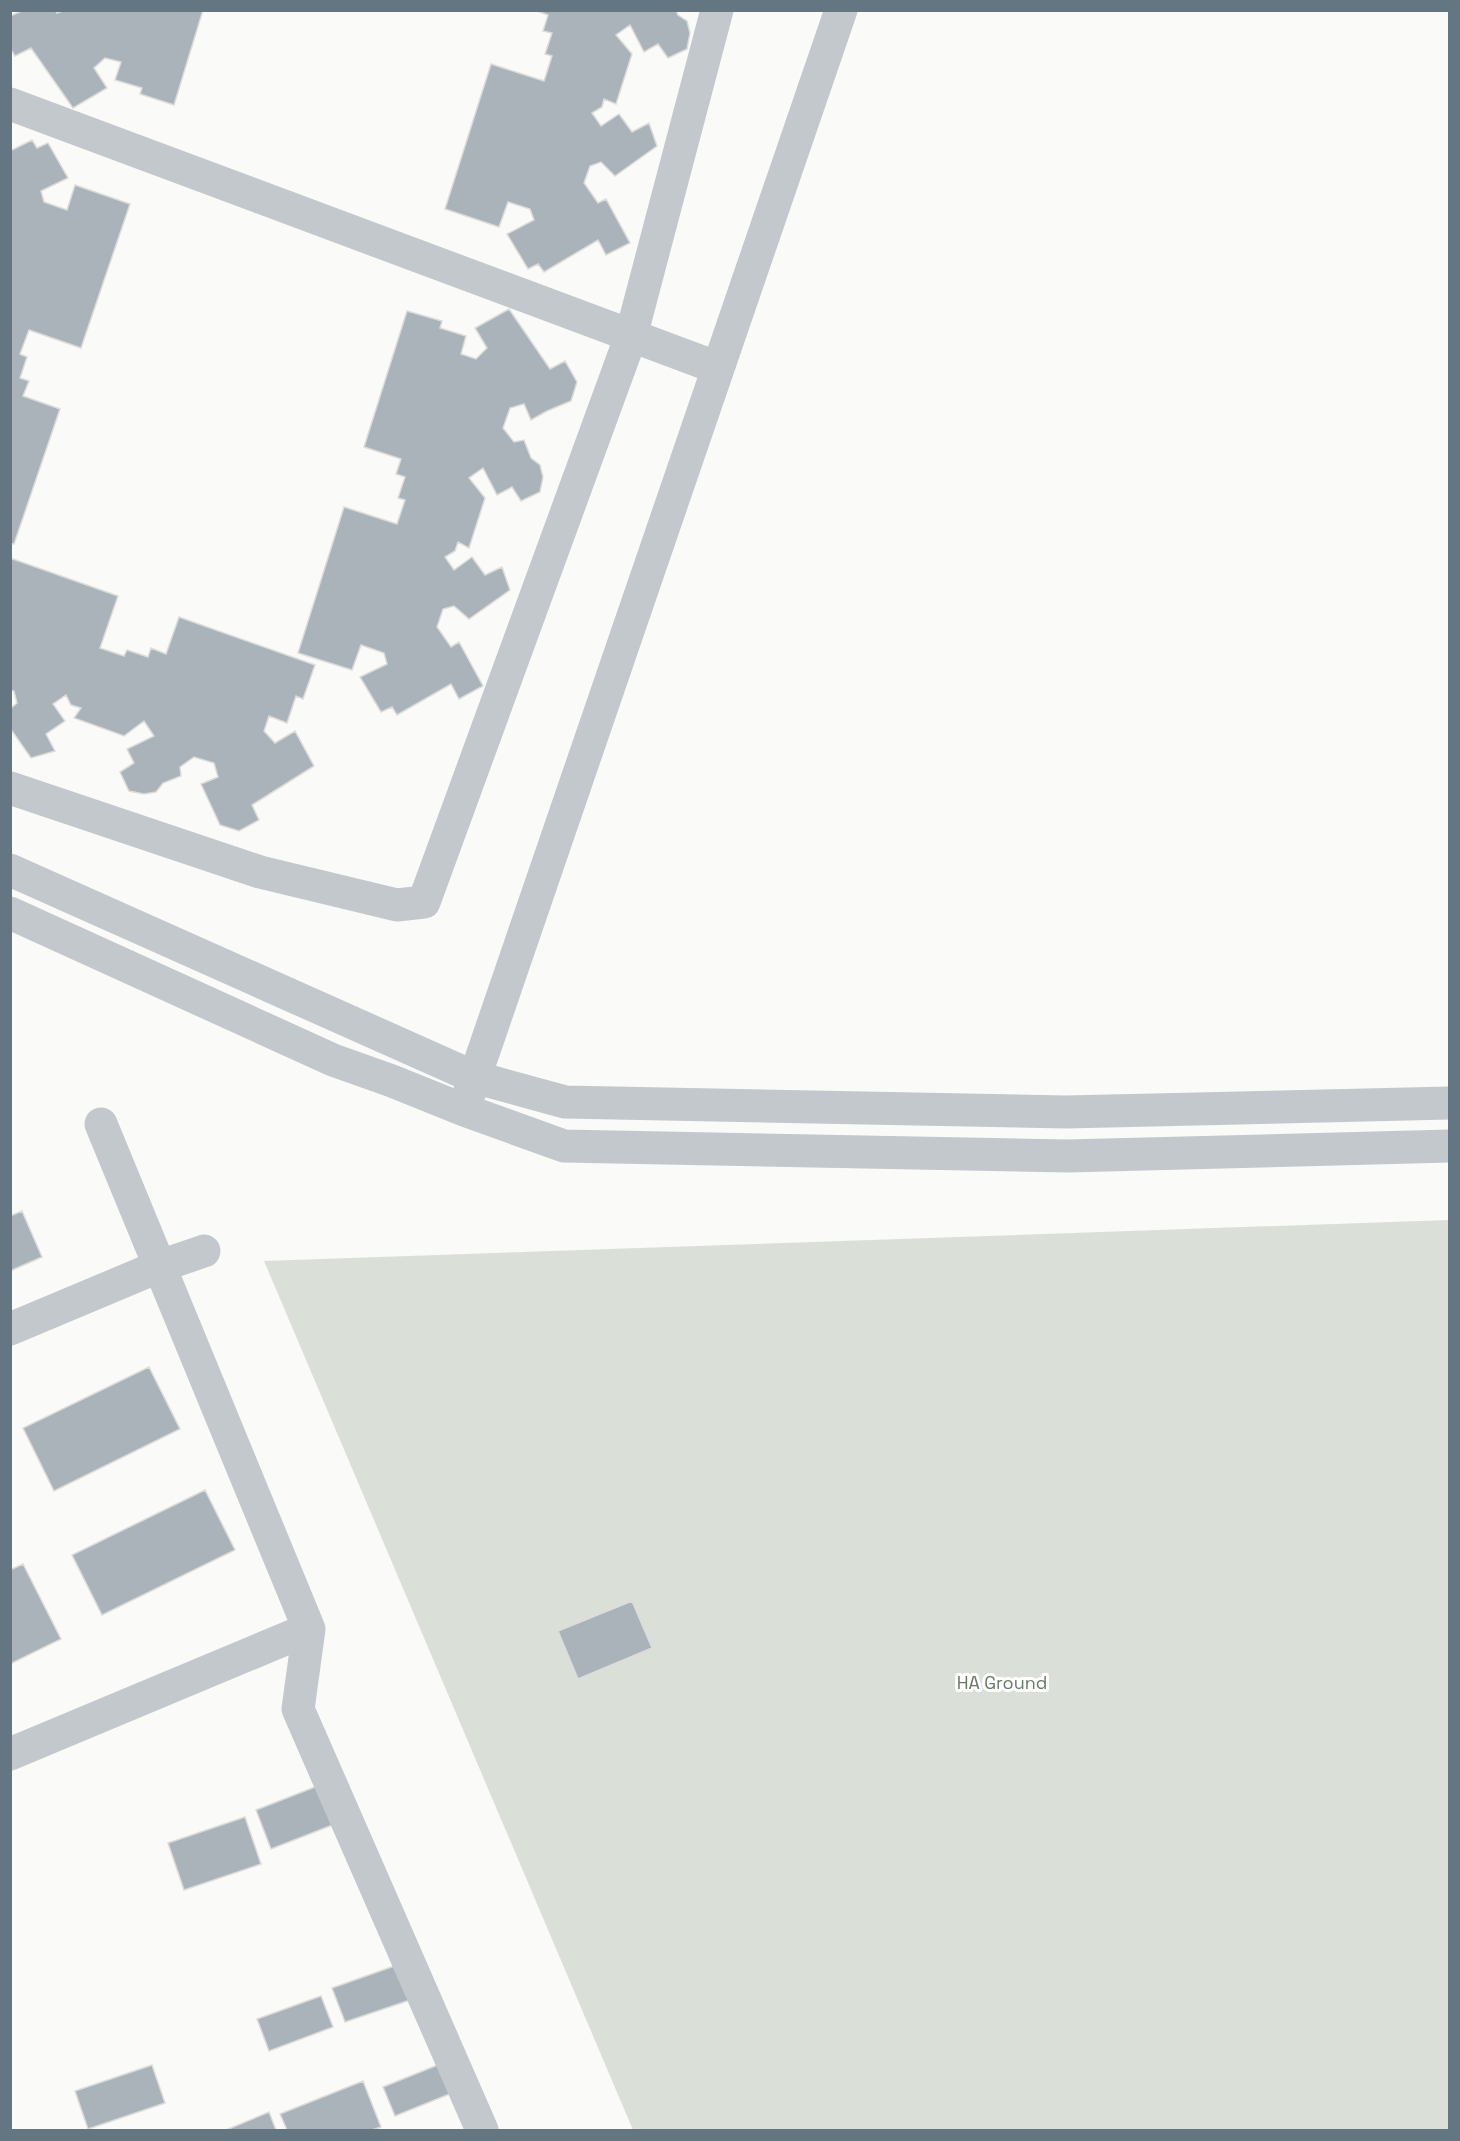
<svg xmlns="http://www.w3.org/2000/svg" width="1460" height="2141" viewBox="0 0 1460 2141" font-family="'Space Grotesk',sans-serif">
<rect width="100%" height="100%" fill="#fafaf8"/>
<!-- green -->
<path fill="#dadfd7" d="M 1449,1220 L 1449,2130 L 633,2130 L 264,1261 Z"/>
<!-- building -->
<path fill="#aab3b9" stroke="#dcdcda" stroke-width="1.5" d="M 24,10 L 55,10 L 57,13 L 65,10 L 203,10 L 174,105 L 140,94 L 142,88 L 115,80 L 121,62 L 105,58 L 94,68 L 107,88 L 73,108 L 31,48 L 15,56 L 10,48 L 10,16 Z
M 534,10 L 676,10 L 678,15 L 687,21 L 690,33 L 687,49 L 668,58 L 658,44 L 644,52 L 630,25 L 616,35 L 632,54 L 616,104 L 604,99 L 602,107 L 592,113 L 601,126 L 619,114 L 632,132 L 649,123 L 657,146 L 615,176 L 601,162 L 590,166 L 584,183 L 598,203 L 606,199 L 630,243 L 606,255 L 598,240 L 544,272 L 538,264 L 528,269 L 507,234 L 534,220 L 530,209 L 508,202 L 499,227 L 445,209 L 491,64 L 544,81 L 552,56 L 545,54 L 552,33 L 543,31 L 548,15 Z
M 32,140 L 37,148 L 48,143 L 68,178 L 41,191 L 44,202 L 67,210 L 75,185 L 130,204 L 81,348 L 29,330 L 20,354 L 27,357 L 20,378 L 29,381 L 23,396 L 60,409 L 14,544 L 10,543 L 10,151 Z
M 509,309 L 550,369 L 565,361 L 577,382 L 571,401 L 547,411 L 531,420 L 524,404 L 510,408 L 503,428 L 514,442 L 524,440 L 531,458 L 540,465 L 543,477 L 540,492 L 521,501 L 512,487 L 497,495 L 483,468 L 469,478 L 485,498 L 469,548 L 458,542 L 455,551 L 445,557 L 454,570 L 472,557 L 485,575 L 502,567 L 510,590 L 469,619 L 454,606 L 443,609 L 437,627 L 451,647 L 459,642 L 483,686 L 459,699 L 451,684 L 397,715 L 392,707 L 381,712 L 360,677 L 387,664 L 384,653 L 361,645 L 352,670 L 298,653 L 344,507 L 397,524 L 405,500 L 398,498 L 405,477 L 396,474 L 401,459 L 364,447 L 407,311 L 442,321 L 440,328 L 466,336 L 461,354 L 476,359 L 487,348 L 475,328 Z
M 10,558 L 118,596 L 100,648 L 124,656 L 127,650 L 148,657 L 151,648 L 166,654 L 179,617 L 315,665 L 303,699 L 296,696 L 287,723 L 269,716 L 264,731 L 275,743 L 295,731 L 314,766 L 252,805 L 259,820 L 239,831 L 220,825 L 201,784 L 218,777 L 214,763 L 194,757 L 180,767 L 181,776 L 163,783 L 156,792 L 144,794 L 129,791 L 120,772 L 134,763 L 127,749 L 154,736 L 144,721 L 124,736 L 74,718 L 81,708 L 71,705 L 66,695 L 53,704 L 65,721 L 46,734 L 55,751 L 31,758 L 10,728 L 10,709 L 17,703 L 14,691 L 10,690 Z
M 22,1211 L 42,1257 L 10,1271 L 10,1216 Z
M 149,1367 L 180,1429 L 54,1491 L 23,1428 Z
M 205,1490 L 235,1550 L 102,1615 L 72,1555 Z
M 23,1564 L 61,1639 L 10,1664 L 10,1570 Z
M 632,1601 L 652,1648 L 578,1679 L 558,1631 Z
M 320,1785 L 335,1824 L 271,1849 L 256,1810 Z
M 245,1817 L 261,1864 L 184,1890 L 168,1843 Z
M 400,1964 L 413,1999 L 345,2022 L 332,1988 Z
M 321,1996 L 333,2027 L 269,2051 L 257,2019 Z
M 450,2060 L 462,2089 L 395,2116 L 383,2087 Z
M 152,2065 L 165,2103 L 88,2129 L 75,2091 Z
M 363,2081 L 381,2127 L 372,2130 L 287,2130 L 280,2114 Z
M 269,2112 L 276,2130 L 226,2130 Z"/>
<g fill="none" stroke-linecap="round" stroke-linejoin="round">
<!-- minor -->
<path stroke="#c3c8cc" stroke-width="33" d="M 10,104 L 718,368
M 10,788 L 260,872 L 397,905 L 424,902 L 631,336 L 717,10
M 10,870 L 474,1077 L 565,1102 L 1066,1112 L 1450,1103
M 10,913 L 333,1060 L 392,1081 L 464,1110 L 564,1146 L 1067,1156 L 1450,1146
M 468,1097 L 841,10
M 101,1124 L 309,1629 L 298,1709 L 482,2130
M 10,1329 L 160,1266 L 204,1251
M 10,1754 L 309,1629"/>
</g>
<g text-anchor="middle" stroke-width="6" stroke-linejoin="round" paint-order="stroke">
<!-- park labels -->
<g font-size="18" fill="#687a64" stroke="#fff">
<text x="1002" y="1689">HA Ground</text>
</g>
</g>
<!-- border -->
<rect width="1460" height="2141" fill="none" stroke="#657683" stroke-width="24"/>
</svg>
